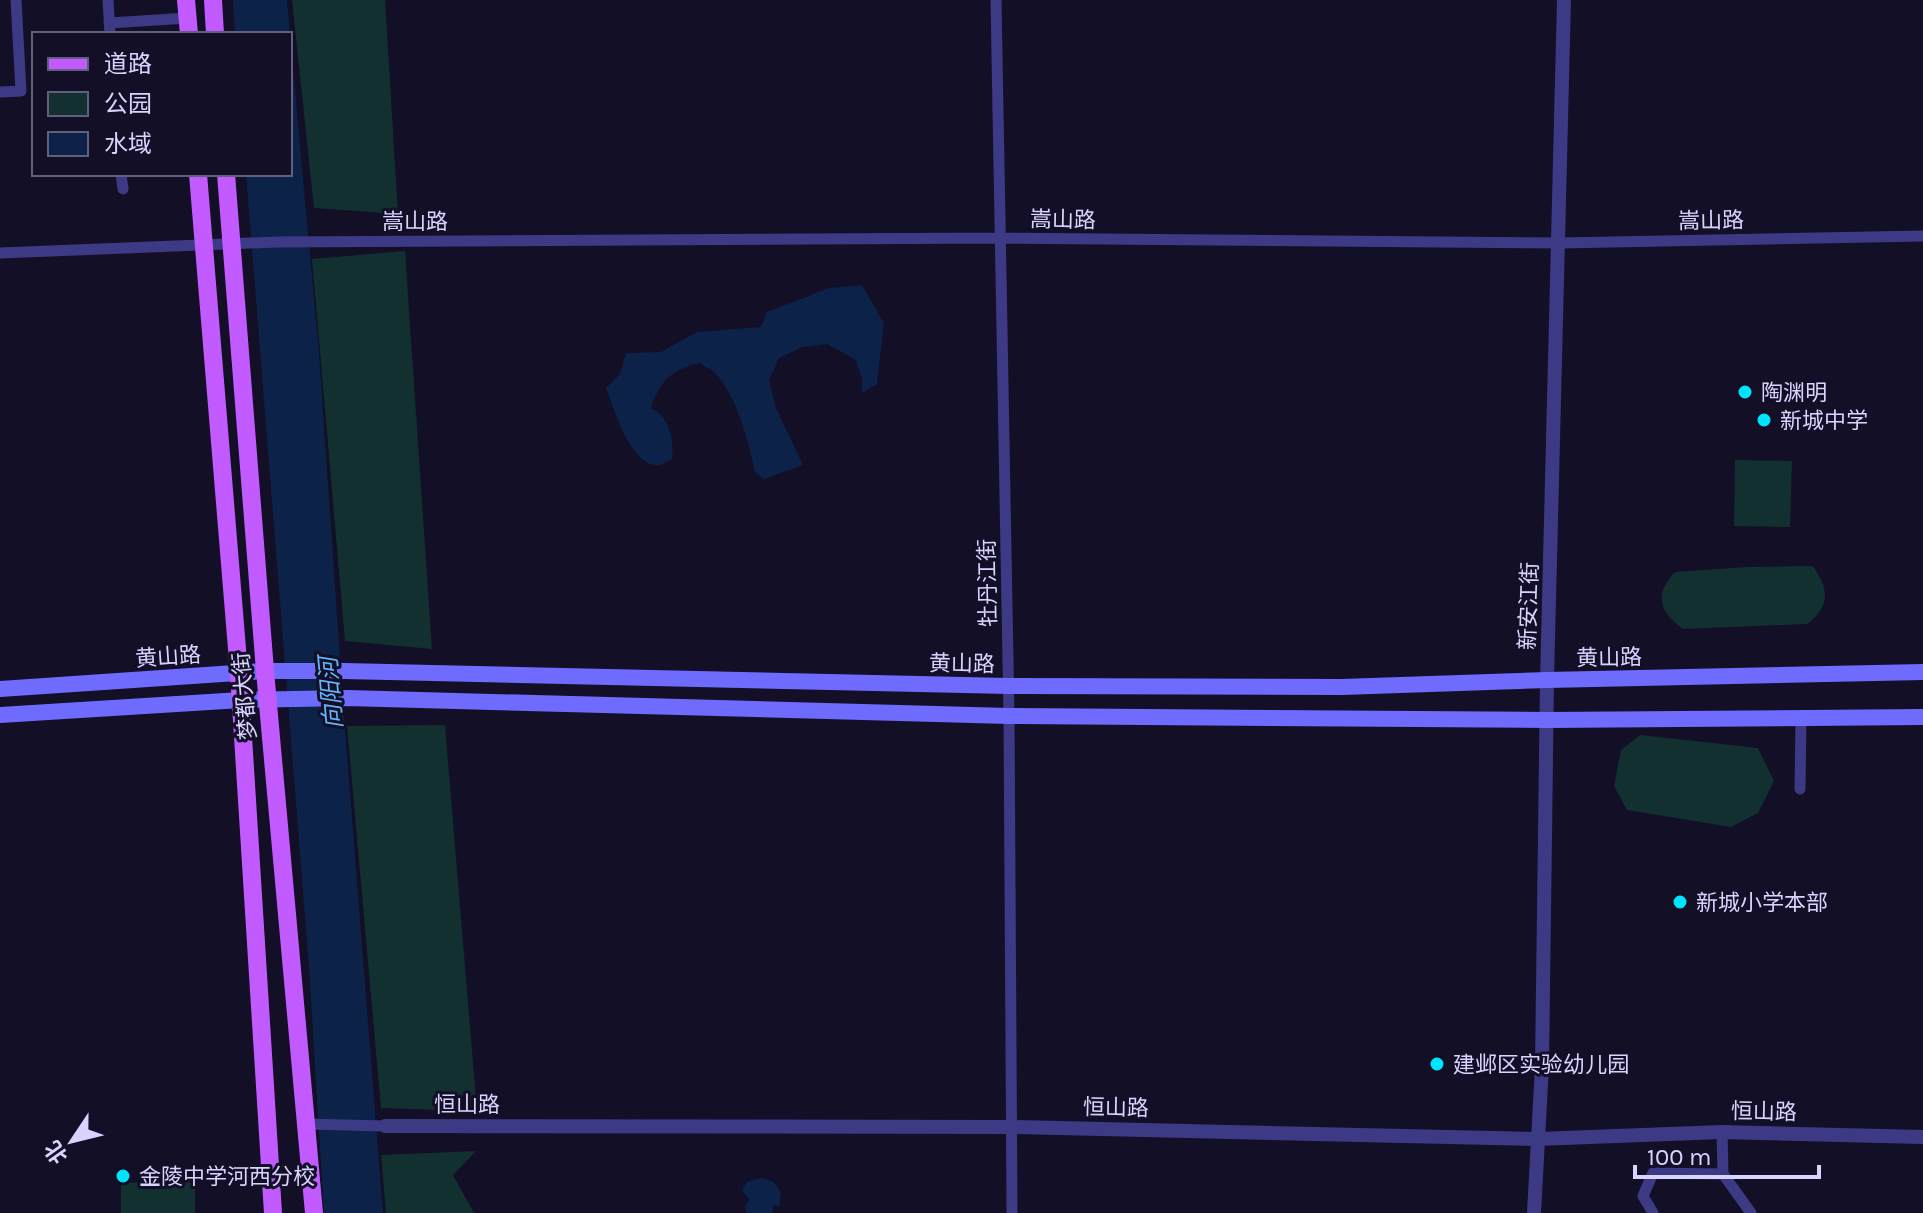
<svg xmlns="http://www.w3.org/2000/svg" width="1923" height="1213" viewBox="0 0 1923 1213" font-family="Karla,'Noto Sans SC',sans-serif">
<rect width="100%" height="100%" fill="#130f26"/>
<!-- green -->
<path fill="#12302f" d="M 292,0 L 385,0 L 398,214 L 314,208 Z
M 405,251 L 432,649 L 345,641 L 312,259 Z
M 1735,460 L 1792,461 L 1790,527 L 1734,526 Z
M 1813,566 C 1829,590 1831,606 1807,624 L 1683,629 C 1660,612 1653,595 1675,572 L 1747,567 Z
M 445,725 L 477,1111 L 381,1108 L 347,726 Z
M 1640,735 L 1758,748 L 1774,781 L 1758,813 L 1731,827 L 1627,810 L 1614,786 L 1621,750 Z
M 476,1151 L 453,1175 L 474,1213 L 386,1213 L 381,1155 Z
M 195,1181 L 195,1213 L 121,1213 L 121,1183 Z"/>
<!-- water -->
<path fill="#0c2248" d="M 233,0 L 287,0 L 290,34 L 235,34 Z
M 290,36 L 319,353 L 344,716 L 383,1213 L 324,1213 L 309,967 L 246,174 L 290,174 Z
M 862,285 L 884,323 L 877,384 L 862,393 L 862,379 L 856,360 L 827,344 L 803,347 L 779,358 L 769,380 L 776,408 L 803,465 L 764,479 L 755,472 C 750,445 735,392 715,373 C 711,369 704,366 699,363 C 671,370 660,381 651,408 C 670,418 674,439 672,459 C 668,461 664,464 660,465 C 631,469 614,408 606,388 L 620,374 L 626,353 L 661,352 L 697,332 L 761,327 L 767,312 L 829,288 Z
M 761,1178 L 774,1182 L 781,1193 L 779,1207 L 774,1205 L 772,1213 L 747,1213 L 745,1207 L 749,1200 L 742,1190 L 747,1182 Z"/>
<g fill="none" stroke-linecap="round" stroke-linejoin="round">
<!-- minor -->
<path stroke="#3d3a85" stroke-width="11" d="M 108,0 L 110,34
M 996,0 L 1009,716 L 1012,1213
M 109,23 L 188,18
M 0,92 L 21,91 L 16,0
M 121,174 L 123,189
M 0,253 L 277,242 L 1001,238 L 1559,243 L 1923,236
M 1800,789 L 1801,718
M 307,1124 L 385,1126
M 1722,1132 L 1723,1174 L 1751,1213
M 1653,1213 L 1643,1196 L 1653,1173 L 1723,1174"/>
<!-- tertiary -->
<path stroke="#3d3a85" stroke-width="14" d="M 385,1126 L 1012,1127 L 1537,1139 L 1722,1132 L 1923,1137
M 1534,1213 L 1542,1066 L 1547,680 L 1564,0"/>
<!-- secondary -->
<path stroke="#6f6bff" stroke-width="16" d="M 0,689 L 265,671 L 344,671 L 1008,686 L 1342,687 L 1547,680 L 1923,672
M 0,715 L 241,700 L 347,698 L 1009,716 L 1547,720 L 1923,717"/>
<!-- primary -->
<path stroke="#c25bff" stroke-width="18" d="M 186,0 L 189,34
M 213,0 L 215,34
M 198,174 L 239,673 L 273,1213
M 226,174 L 265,671 L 314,1213"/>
</g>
<!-- markers -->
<g fill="#00e5ff" stroke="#130f26" stroke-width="3">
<circle cx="1745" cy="392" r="8"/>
<circle cx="1764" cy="420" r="8"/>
<circle cx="1680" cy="902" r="8"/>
<circle cx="1437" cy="1064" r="8"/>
<circle cx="123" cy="1176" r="8"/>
</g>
<g text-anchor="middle" stroke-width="6" stroke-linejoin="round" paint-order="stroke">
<!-- street labels -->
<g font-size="22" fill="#d9d4ff" stroke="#130f26">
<text transform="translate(1063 219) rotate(1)" y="8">嵩山路</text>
<text transform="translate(1711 220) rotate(-1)" y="8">嵩山路</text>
<text x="415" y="229">嵩山路</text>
<text transform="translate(987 583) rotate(-91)" y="8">牡丹江街</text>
<text transform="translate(1528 606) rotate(-88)" y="8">新安江街</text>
<text transform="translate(168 656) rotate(-4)" y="8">黄山路</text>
<text transform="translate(1609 657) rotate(-1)" y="8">黄山路</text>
<text transform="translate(962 663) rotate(1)" y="8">黄山路</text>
<text transform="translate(244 696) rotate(-95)" y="8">梦都大街</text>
<text x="467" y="1112">恒山路</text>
<text transform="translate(1116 1107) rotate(1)" y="8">恒山路</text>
<text transform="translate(1764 1111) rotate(1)" y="8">恒山路</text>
</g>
<!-- poi labels -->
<g font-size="22" fill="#d9d4ff" stroke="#130f26" text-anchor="start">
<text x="1761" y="400">陶渊明</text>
<text x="1780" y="428">新城中学</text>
<text x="1696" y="910">新城小学本部</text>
<text x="1453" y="1072">建邺区实验幼儿园</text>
<text x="139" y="1184">金陵中学河西分校</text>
</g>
<!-- water labels -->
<g font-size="24" font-style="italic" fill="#62b6ff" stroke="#130f26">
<text transform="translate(331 693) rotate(-95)" y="8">向阳河</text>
</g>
</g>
<!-- legend -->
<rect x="32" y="32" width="260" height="144" fill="#130f26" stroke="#625e7d" stroke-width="2"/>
<rect x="48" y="58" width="40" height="12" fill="#c25bff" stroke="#625e7d" stroke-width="2"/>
<text x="104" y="72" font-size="24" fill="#d9d4ff">道路</text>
<rect x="48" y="92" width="40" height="24" fill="#12302f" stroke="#625e7d" stroke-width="2"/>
<text x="104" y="112" font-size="24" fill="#d9d4ff">公园</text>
<rect x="48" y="132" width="40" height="24" fill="#0c2248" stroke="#625e7d" stroke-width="2"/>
<text x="104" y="152" font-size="24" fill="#d9d4ff">水域</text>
<!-- north arrow -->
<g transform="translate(72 1141) rotate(235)" stroke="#130f26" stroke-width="6" paint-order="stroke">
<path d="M0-6L14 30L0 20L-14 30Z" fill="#d9d4ff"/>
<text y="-12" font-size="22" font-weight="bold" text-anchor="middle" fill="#d9d4ff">北</text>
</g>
<!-- scale -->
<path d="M1635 1165v12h184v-12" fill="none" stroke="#d9d4ff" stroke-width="4"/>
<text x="1647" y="1165" font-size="24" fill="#d9d4ff" stroke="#130f26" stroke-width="6" paint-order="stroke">100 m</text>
</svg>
